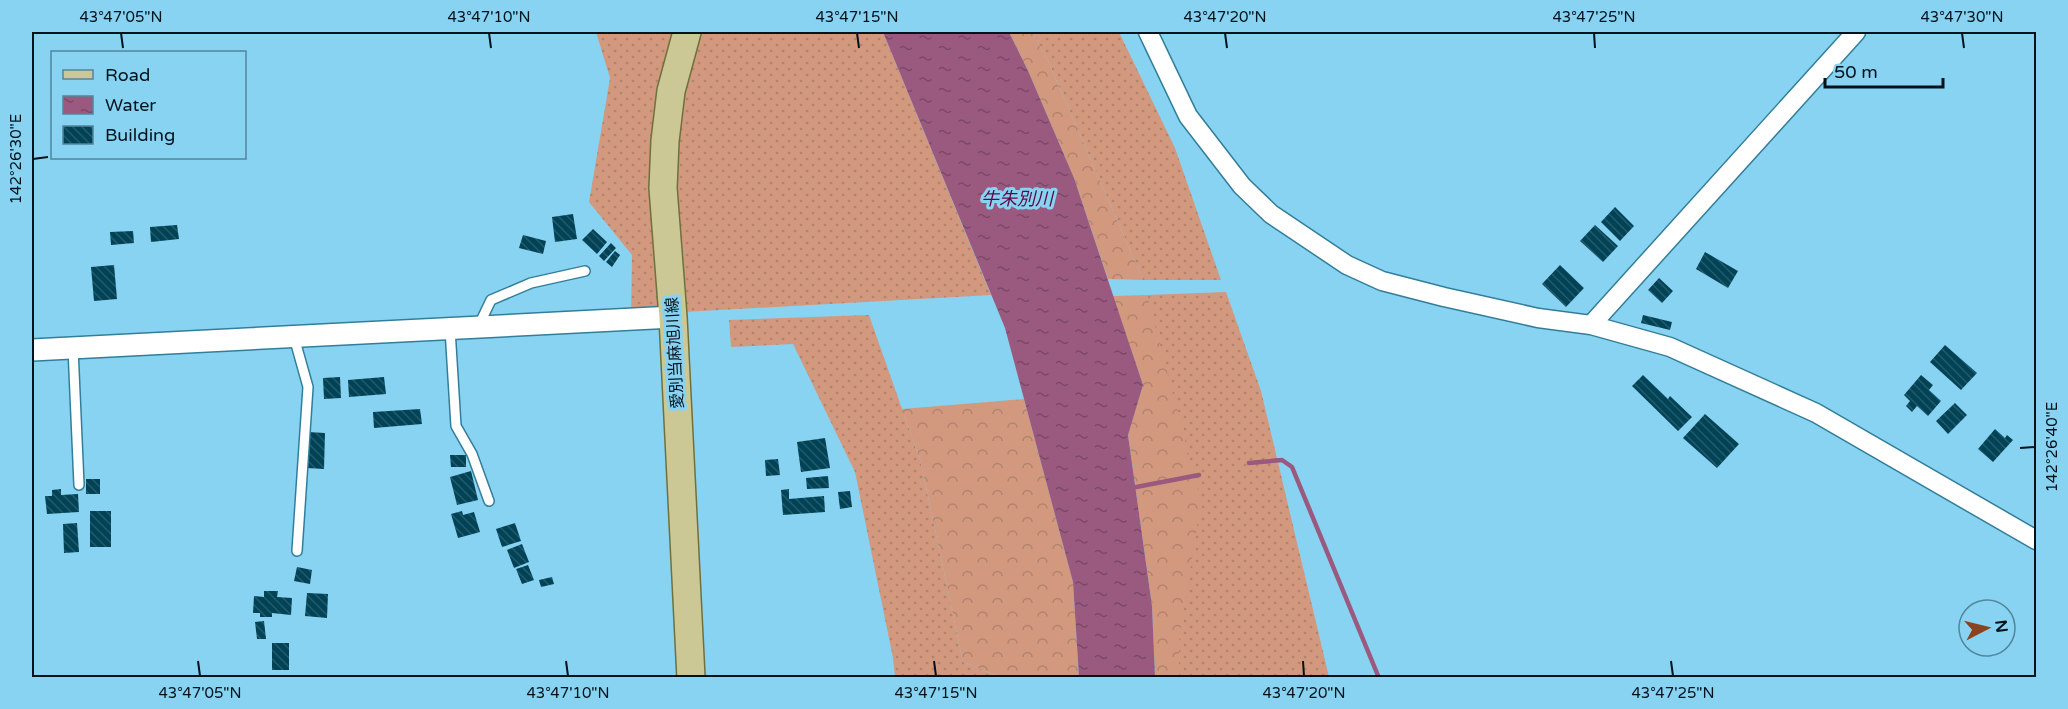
<svg xmlns="http://www.w3.org/2000/svg" width="2068" height="709" viewBox="0 0 2068 709" font-family="'Varela Round','Noto Sans JP',sans-serif">
<defs>
<pattern id="grass-dots" width="8" height="8" patternUnits="userSpaceOnUse" patternTransform="scale(1.5)"><rect width="8" height="8" fill="#d2997f"/><path d="M2 2h.1M6 6h.1" fill="none" stroke="#b2836d" stroke-width="1.8" stroke-linecap="round"/></pattern>
<pattern id="forest-crowns" width="20" height="18" patternUnits="userSpaceOnUse" patternTransform="scale(1.5)"><rect width="20" height="18" fill="#d2997f"/><path d="M2 6a3 3 0 1 1 6 0M12 15a3 3 0 1 1 6 0" fill="none" stroke="#b2836d"/></pattern>
<pattern id="water-ripples" width="26" height="14" patternUnits="userSpaceOnUse" patternTransform="scale(1.5)"><rect width="26" height="14" fill="#9a597e"/><path d="M2 4q2-2 4 0t4 0M15 11q2-2 4 0t4 0" fill="none" stroke="#7b4866"/></pattern>
<pattern id="building-back-hatch" width="6" height="6" patternUnits="userSpaceOnUse" patternTransform="scale(1.5)"><rect width="6" height="6" fill="#004256"/><path d="M-1 5l2 2M0 0l6 6M5-1l2 2" fill="none" stroke="#245a6a"/></pattern>
</defs>
<rect width="100%" height="100%" fill="#88d3f2"/>
<!-- grass -->
<path fill="url(#grass-dots)" d="M 596,32 L 883,32 L 991,295 L 631,315 L 632,255 L 589,202 L 610,78 Z
M 1032,32 L 1119,32 L 1175,148 L 1221,280 L 1143,280 L 1048,61 Z
M 1226,292 L 1261,391 L 1329,677 L 1179,677 L 1179,641 L 1147,295 Z
M 869,315 L 921,463 L 963,662 L 1000,677 L 895,677 L 893,658 L 855,472 L 793,344 L 731,347 L 729,320 Z"/>
<!-- forest -->
<path fill="url(#forest-crowns)" d="M 1009,32 L 1032,32 L 1048,61 L 1143,280 L 1108,279 L 1074,178 L 1029,73 Z
M 1147,295 L 1201,501 L 1179,641 L 1179,677 L 1155,677 L 1152,606 L 1128,434 L 1143,385 L 1113,296 Z
M 1024,399 L 1073,582 L 1079,677 L 1000,677 L 963,662 L 921,463 L 902,409 Z"/>
<!-- water -->
<path fill="url(#water-ripples)" d="M 883,32 L 1009,32 L 1029,73 L 1074,178 L 1143,385 L 1128,435 L 1152,606 L 1155,677 L 1079,677 L 1073,582 L 1005,328 Z"/>
<g fill="none" stroke-linecap="round" stroke-linejoin="round">
<!-- stream -->
<path stroke="#9a597e" stroke-width="4.5" d="M 1249,463 L 1282,460 L 1292,467 L 1379,678
M 1131,488 L 1199,475"/>
</g>
<!-- building -->
<path fill="url(#building-back-hatch)" d="M 1615,207 L 1634,226 L 1620,241 L 1601,222 Z
M 573,214 L 577,239 L 555,242 L 552,217 Z
M 177,225 L 179,239 L 151,242 L 150,227 Z
M 1595,225 L 1618,246 L 1603,262 L 1580,241 Z
M 593,229 L 607,242 L 597,254 L 582,240 Z
M 133,231 L 134,243 L 111,245 L 110,232 Z
M 523,235 L 546,241 L 543,254 L 519,248 Z
M 611,243 L 616,248 L 604,261 L 599,256 Z
M 615,251 L 620,255 L 612,267 L 606,262 Z
M 1705,252 L 1738,271 L 1728,288 L 1696,269 Z
M 114,265 L 117,299 L 94,301 L 91,267 Z
M 1560,265 L 1584,288 L 1566,307 L 1542,284 Z
M 1659,278 L 1673,291 L 1662,303 L 1648,290 Z
M 1643,315 L 1672,322 L 1670,330 L 1641,323 Z
M 1945,345 L 1977,373 L 1961,390 L 1930,362 Z
M 1643,375 L 1668,399 L 1670,396 L 1692,417 L 1678,431 L 1632,386 Z
M 1921,375 L 1933,385 L 1929,390 L 1941,401 L 1928,416 L 1917,406 L 1912,412 L 1906,406 L 1910,401 L 1904,395 Z
M 340,377 L 341,398 L 324,399 L 323,378 Z
M 384,377 L 386,394 L 349,397 L 348,380 Z
M 1955,403 L 1967,415 L 1948,434 L 1936,421 Z
M 420,409 L 422,424 L 374,428 L 373,412 Z
M 1705,414 L 1739,444 L 1717,468 L 1683,438 Z
M 1995,429 L 2005,438 L 2007,435 L 2013,440 L 1993,462 L 1978,449 Z
M 308,432 L 325,433 L 324,469 L 307,468 Z
M 825,438 L 830,468 L 801,472 L 797,442 Z
M 450,455 L 466,455 L 466,467 L 451,467 Z
M 778,459 L 780,475 L 766,476 L 765,460 Z
M 471,471 L 478,500 L 457,505 L 450,477 Z
M 828,476 L 829,488 L 807,489 L 806,478 Z
M 86,479 L 100,479 L 100,494 L 86,494 Z
M 61,489 L 61,495 L 78,494 L 79,512 L 47,514 L 45,496 L 52,496 L 52,490 Z
M 789,489 L 789,499 L 824,496 L 825,512 L 783,515 L 781,490 Z
M 850,491 L 852,507 L 840,509 L 838,492 Z
M 90,511 L 111,511 L 111,547 L 90,547 Z
M 462,511 L 463,515 L 474,512 L 480,532 L 458,538 L 451,514 Z
M 77,523 L 79,552 L 64,553 L 63,524 Z
M 515,523 L 521,541 L 502,547 L 496,529 Z
M 522,544 L 529,562 L 514,568 L 507,550 Z
M 528,565 L 534,580 L 522,584 L 516,569 Z
M 297,567 L 312,570 L 310,584 L 294,581 Z
M 552,577 L 554,584 L 541,587 L 539,580 Z
M 264,591 L 278,591 L 277,597 L 292,598 L 291,615 L 272,613 L 272,617 L 260,617 L 260,613 L 253,613 L 254,596 L 264,597 Z
M 307,593 L 328,594 L 327,618 L 305,616 Z
M 264,621 L 266,639 L 257,639 L 255,622 Z
M 272,643 L 289,643 L 289,670 L 272,670 Z"/>
<g fill="none" stroke-linecap="round" stroke-linejoin="round">
<defs>
<path id="service" d="M 479,325 L 491,300 L 531,283 L 585,271
M 450,329 L 456,426 L 472,454 L 489,501
M 294,337 L 308,387 L 297,551
M 73,348 L 79,485"/>
<path id="minor" d="M 1148,32 L 1188,116 L 1242,186 L 1271,214 L 1347,265 L 1382,281 L 1444,297 L 1538,318 L 1591,325 L 1670,347 L 1816,413 L 2036,540
M 1591,325 L 1856,32"/>
<path id="tertiary" d="M 32,350 L 673,317"/>
<path id="primary" d="M 687,32 L 671,91 L 665,141 L 663,188 L 673,317 L 691,678"/>
</defs>
<!-- service casing -->
<use href="#service" stroke="#327e9a" stroke-width="12"/>
<!-- minor casing -->
<use href="#minor" stroke="#327e9a" stroke-width="21"/>
<!-- tertiary casing -->
<use href="#tertiary" stroke="#327e9a" stroke-width="24"/>
<!-- primary casing -->
<use href="#primary" stroke="#6e713c" stroke-width="30"/>
<!-- service -->
<use href="#service" stroke="#fff" stroke-width="9"/>
<!-- minor -->
<use href="#minor" stroke="#fff" stroke-width="18"/>
<!-- tertiary -->
<use href="#tertiary" stroke="#fff" stroke-width="21"/>
<!-- primary -->
<use href="#primary" stroke="#ccc895" stroke-width="27"/>
</g>
<!-- ticks -->
<path fill="none" stroke="#00131b" stroke-width="2" d="M 121,33 L 123,48M 489,33 L 491,48M 857,33 L 859,48M 1225,33 L 1227,48M 1594,33 L 1595,48M 1962,33 L 1964,48M 33,159 L 48,157M 2020,448 L 2035,447M 198,661 L 200,676M 566,661 L 568,676M 934,661 L 936,676M 1303,661 L 1304,676M 1671,661 L 1673,676"/>
<g text-anchor="middle" stroke-width="6" stroke-linejoin="round" paint-order="stroke">
<!-- street labels -->
<g font-size="16" fill="#00131b" stroke="#88d3f2">
<text transform="translate(674 353) rotate(-93)" y="6">愛別当麻旭川線</text>
</g>
<!-- water labels -->
<g font-size="18" font-style="italic" fill="#5d0842" stroke="#88d3f2">
<text x="1017" y="205">牛朱別川</text>
</g>
</g>
<!-- border -->
<rect width="2068" height="709" fill="none" stroke="#88d3f2" stroke-width="66"/>
<!-- legend -->
<rect x="51" y="51" width="195" height="108" fill="#88d3f2" stroke="#52869c" stroke-width="1.5"/>
<rect x="63" y="70" width="30" height="9" fill="#ccc895" stroke="#52869c" stroke-width="1.5"/>
<text x="105" y="81" font-size="18" fill="#00131b">Road</text>
<rect x="63" y="96" width="30" height="18" fill="url(#water-ripples)" stroke="#52869c" stroke-width="1.5"/>
<text x="105" y="111" font-size="18" fill="#00131b">Water</text>
<rect x="63" y="126" width="30" height="18" fill="url(#building-back-hatch)" stroke="#52869c" stroke-width="1.5"/>
<text x="105" y="141" font-size="18" fill="#00131b">Building</text>
<!-- north arrow -->
<g transform="translate(1987 628) rotate(83)"><circle r="28" fill="#88d3f2" stroke="#52869c" stroke-width="1.5"/>
<path d="M0-4.5L10 22L0 15L-10 22Z" fill="#8a431f"/>
<text y="-9" font-size="16" font-weight="bold" text-anchor="middle" fill="#00131b">N</text>
</g>
<!-- scale -->
<path d="M1825 78v9h118v-9" fill="none" stroke="#00131b" stroke-width="3"/>
<text x="1834" y="78" font-size="18" fill="#00131b" stroke="#88d3f2" stroke-width="4.5" paint-order="stroke">50 m</text>
<rect x="33" y="33" width="2002" height="643" fill="none" stroke="#00131b" stroke-width="2"/>
<g font-size="15" text-anchor="middle" fill="#00131b">
<text x="121" y="22">43°47'05"N</text>
<text x="489" y="22">43°47'10"N</text>
<text x="857" y="22">43°47'15"N</text>
<text x="1225" y="22">43°47'20"N</text>
<text x="1594" y="22">43°47'25"N</text>
<text x="1962" y="22">43°47'30"N</text>
<text transform="translate(16 159) rotate(-90)" y="5">142°26'30"E</text>
<text transform="translate(2052 447) rotate(-90)" y="5">142°26'40"E</text>
<text x="200" y="698">43°47'05"N</text>
<text x="568" y="698">43°47'10"N</text>
<text x="936" y="698">43°47'15"N</text>
<text x="1304" y="698">43°47'20"N</text>
<text x="1673" y="698">43°47'25"N</text>
</g>
</svg>
